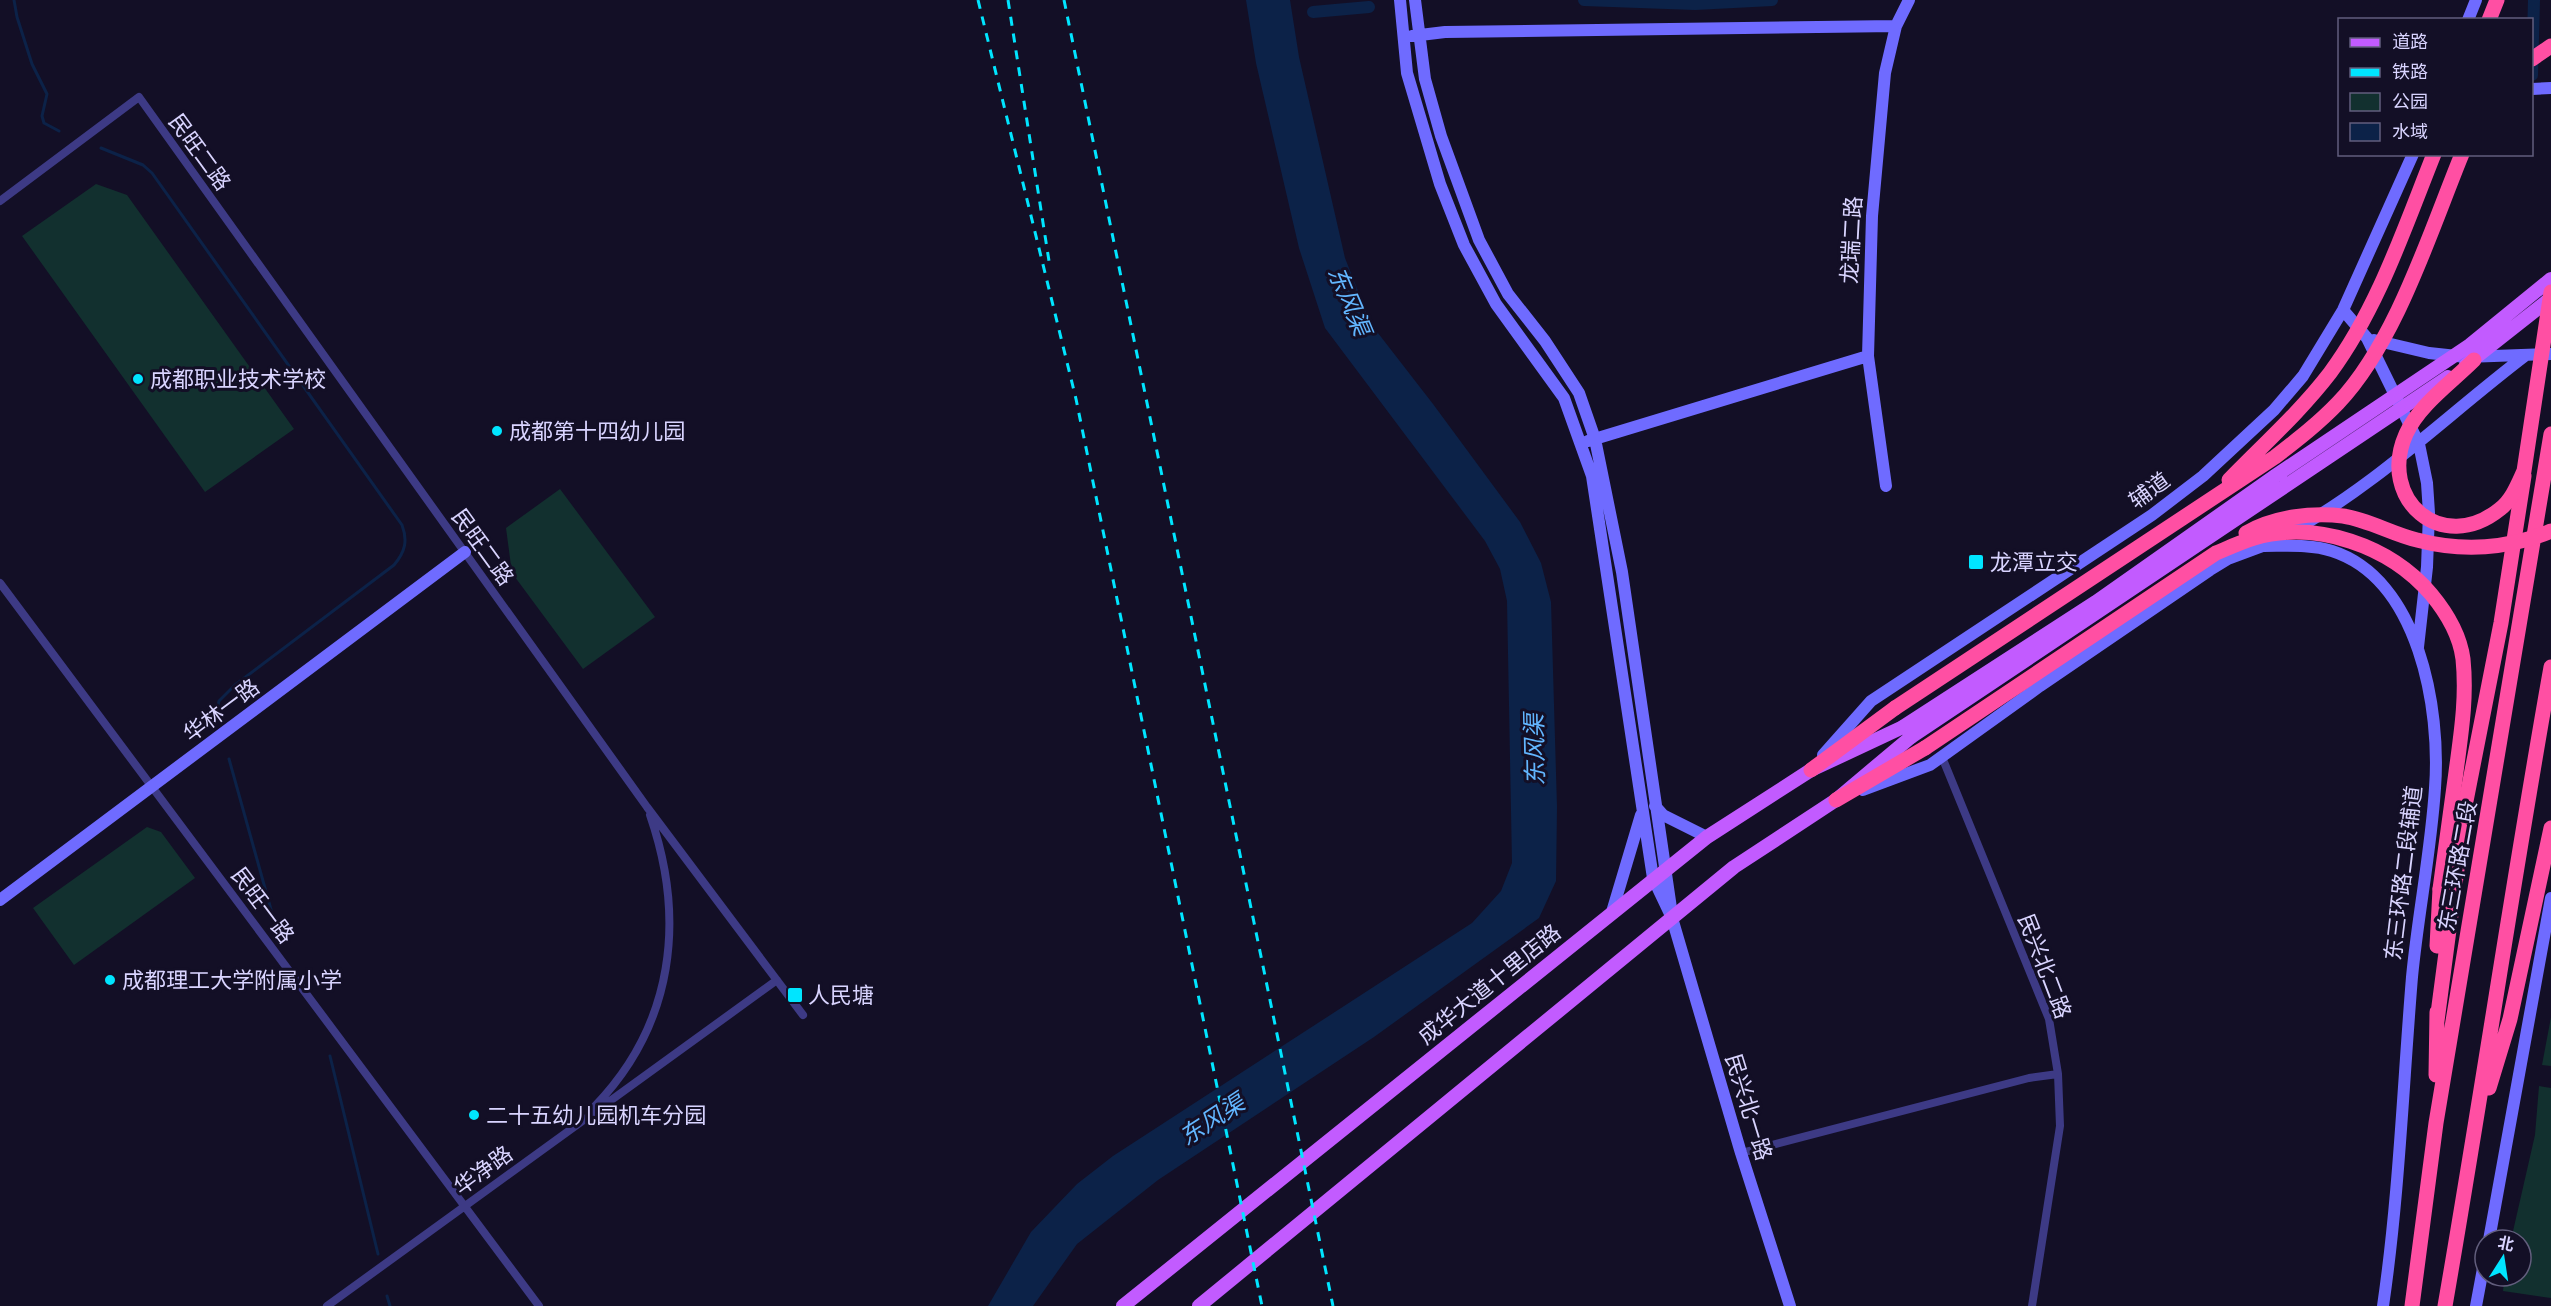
<svg xmlns="http://www.w3.org/2000/svg" width="2551" height="1306" viewBox="0 0 2551 1306" font-family="'Alegreya Sans','Noto Sans SC',sans-serif">
<rect width="100%" height="100%" fill="#130f26"/>
<!-- green -->
<path fill="#12302f" d="M 96,184 L 127,195 L 294,429 L 205,492 L 22,236 Z
M 560,489 L 655,617 L 583,669 L 512,573 L 506,528 Z
M 147,827 L 161,832 L 195,878 L 74,965 L 33,908 Z
M 2551,1017 L 2551,1066 L 2542,1065 Z
M 2539,1086 L 2551,1088 L 2551,1298 L 2503,1291 L 2505,1276 L 2521,1276 L 2521,1240 L 2511,1240 L 2535,1135 Z"/>
<!-- water -->
<path fill="#0c2248" d="M 1246,0 L 1290,0 L 1299,57 L 1345,258 L 1371,324 L 1433,404 L 1520,522 L 1541,563 L 1551,602 L 1557,807 L 1556,881 L 1539,918 L 1374,1037 L 1158,1180 L 1077,1244 L 1033,1306 L 988,1306 L 1031,1232 L 1077,1184 L 1113,1156 L 1472,923 L 1501,891 L 1512,863 L 1507,601 L 1500,569 L 1485,541 L 1325,328 L 1299,248 L 1256,63 Z"/>
<g fill="none" stroke-linecap="round" stroke-linejoin="round">
<!-- stream -->
<path stroke="#0c2248" stroke-width="3" d="M 14,0 L 17,17 L 32,64 L 47,94 L 42,116 L 44,123 L 59,131
M 101,148 L 143,165 L 152,173 L 402,525 C 408,541 405,552 394,565 L 235,685 L 219,701 L 216,714
M 229,759 L 275,924
M 330,1056 L 378,1254
M 387,1296 L 390,1306"/>
<!-- canal -->
<path stroke="#0c2248" stroke-width="12" d="M 1584,0 L 1695,4 L 1772,0
M 1313,12 L 1369,7
M 2532,75 L 2534,0"/>
<!-- street -->
<path stroke="#3d3a85" stroke-width="8" d="M 0,201 L 139,97 L 647,807 L 803,1015
M 0,583 L 539,1306
M 1942,757 L 2049,1019 L 2058,1074 L 2060,1126 L 2032,1306
M 595,1106 C 674,1024 686,919 650,815
M 1741,1153 L 2029,1078 L 2058,1074
M 327,1306 L 777,980"/>
<!-- secondary -->
<path stroke="#6f6bff" stroke-width="12" d="M 1400,0 L 1407,73 L 1440,184 L 1464,245 L 1496,304 L 1564,398 L 1592,476 L 1653,878 L 1672,918 L 1741,1153 L 1790,1306
M 1415,0 L 1425,79 L 1441,136 L 1479,240 L 1508,294 L 1545,341 L 1579,393 L 1595,439 L 1622,572 L 1671,908
M 2468,20 L 2476,0
M 1412,36 L 1445,32 L 1896,26
M 2532,89 L 2551,88
M 2343,310 L 2367,338 L 2419,444 L 2427,483 L 2429,513 L 2427,567 L 2418,647
M 2374,340 L 2429,353 L 2466,357 L 2551,354
M 1588,441 L 1868,356
M 1886,486 L 1868,356 L 1872,216 L 1885,73 L 1896,26 L 1909,0
M 2289,533 C 2377,485 2447,415 2526,355
M 2264,546 C 2286,546 2311,544 2332,551 C 2419,579 2441,709 2435,788 C 2431,851 2418,914 2412,977 C 2403,1086 2399,1197 2383,1306
M 1823,755 L 1871,701 L 2152,515 L 2203,476 L 2274,410 L 2303,376 L 2343,310 L 2413,154
M 1863,790 L 1930,765 L 2040,686 L 2210,570 L 2228,559 L 2271,543
M 1655,806 L 1663,815 L 1707,837
M 0,900 L 465,552
M 1612,912 L 1641,815
M 2489,1240 L 2551,898
M 2476,1306 L 2485,1258"/>
<!-- primary -->
<path stroke="#c25bff" stroke-width="14" d="M 1123,1306 L 1707,837 L 1811,770 L 1903,727
M 1199,1306 L 1734,867 L 1836,800 L 1911,737"/>
<!-- highway -->
<path stroke="#ff4fa3" stroke-width="15" d="M 2532,59 L 2551,46
M 1811,770 L 1895,708
M 1836,800 L 1925,748
M 2437,946 L 2440,889
M 2437,1021 L 2466,801 L 2501,623 L 2524,476
M 2436,1075 L 2437,1012
M 2489,1088 L 2510,1019 L 2551,828
M 2412,1306 L 2436,1123 L 2551,434
M 2445,1306 C 2482,1093 2513,880 2551,667"/>
<!-- rail -->
<path stroke="#00e5ff" stroke-width="3" stroke-dasharray="9 8" stroke-linecap="butt" d="M 978,0 L 1076,399 L 1262,1306
M 1008,0 L 1049,261
M 1064,0 L 1333,1306"/>
<!-- primary-bridge -->
<path stroke="#c25bff" stroke-width="14" d="M 2466,365 L 2551,298
M 1903,727 L 2096,602 L 2275,476 L 2470,345 L 2551,279
M 1911,737 L 2448,377"/>
<!-- highway-bridge -->
<path stroke="#ff4fa3" stroke-width="15" d="M 2489,20 L 2497,0
M 2474,360 C 2452,382 2419,405 2406,434 C 2377,499 2442,556 2500,509 C 2512,500 2518,484 2524,471 L 2551,292
M 2229,480 C 2263,445 2300,412 2330,373 C 2378,308 2404,229 2434,154
M 2246,533 C 2274,517 2312,512 2343,516 C 2369,520 2392,534 2417,540 C 2462,552 2509,549 2551,531
M 1895,708 L 2275,457 C 2297,440 2319,423 2338,403 C 2396,342 2430,232 2462,154
M 1925,748 L 2216,553 C 2228,548 2241,542 2254,538 C 2317,520 2390,546 2431,594 C 2446,612 2460,636 2463,659 C 2467,698 2461,734 2456,772 C 2451,811 2445,850 2440,889"/>
</g>
<!-- markers -->
<g fill="#00e5ff" stroke="#130f26" stroke-width="2">
<circle cx="138" cy="379" r="6"/>
<circle cx="497" cy="431" r="6"/>
<rect x="1968" y="554" width="16" height="16" rx="3"/>
<circle cx="110" cy="980" r="6"/>
<rect x="787" y="987" width="16" height="16" rx="3"/>
<circle cx="474" cy="1115" r="6"/>
</g>
<g text-anchor="middle" stroke-width="6" stroke-linejoin="round" paint-order="stroke">
<!-- street labels -->
<g font-size="22" fill="#d9d4ff" stroke="#130f26">
<text transform="translate(200 152) rotate(54)" y="8">民旺二路</text>
<text transform="translate(1851 240) rotate(-87)" y="8">龙瑞二路</text>
<text transform="translate(2149 490) rotate(-36)" y="8">辅道</text>
<text transform="translate(483 547) rotate(54)" y="8">民旺二路</text>
<text transform="translate(221 710) rotate(-37)" y="8">华林一路</text>
<text transform="translate(2457 866) rotate(-80)" y="8">东三环路二段</text>
<text transform="translate(2403 873) rotate(-83)" y="8">东三环路二段辅道</text>
<text transform="translate(263 905) rotate(53)" y="8">民旺一路</text>
<text transform="translate(2045 966) rotate(69)" y="8">民兴北二路</text>
<text transform="translate(1489 984) rotate(-39)" y="8">成华大道十里店路</text>
<text transform="translate(1749 1107) rotate(73)" y="8">民兴北一路</text>
<text transform="translate(483 1170) rotate(-36)" y="8">华净路</text>
</g>
<!-- poi labels -->
<g font-size="22" fill="#d9d4ff" stroke="#130f26" text-anchor="start">
<text x="150" y="387">成都职业技术学校</text>
<text x="509" y="439">成都第十四幼儿园</text>
<text x="1990" y="570">龙潭立交</text>
<text x="122" y="988">成都理工大学附属小学</text>
<text x="808" y="1003">人民塘</text>
<text x="486" y="1123">二十五幼儿园机车分园</text>
</g>
<!-- water labels -->
<g font-size="24" font-style="italic" fill="#62b6ff" stroke="#130f26">
<text transform="translate(1349 301) rotate(67)" y="8">东风渠</text>
<text transform="translate(1535 750) rotate(-91)" y="8">东风渠</text>
<text transform="translate(1212 1120) rotate(-33)" y="8">东风渠</text>
</g>
</g>
<!-- legend -->
<rect x="2338" y="18" width="195" height="138" fill="#130f26" stroke="#625e7d" stroke-width="1.5"/>
<rect x="2350" y="38" width="30" height="9" fill="#c25bff" stroke="#625e7d" stroke-width="1.5"/>
<text x="2392" y="48" font-size="18" fill="#d9d4ff">道路</text>
<rect x="2350" y="68" width="30" height="9" fill="#00e5ff" stroke="#625e7d" stroke-width="1.5"/>
<text x="2392" y="78" font-size="18" fill="#d9d4ff">铁路</text>
<rect x="2350" y="93" width="30" height="18" fill="#12302f" stroke="#625e7d" stroke-width="1.5"/>
<text x="2392" y="108" font-size="18" fill="#d9d4ff">公园</text>
<rect x="2350" y="123" width="30" height="18" fill="#0c2248" stroke="#625e7d" stroke-width="1.5"/>
<text x="2392" y="138" font-size="18" fill="#d9d4ff">水域</text>
<!-- north arrow -->
<g transform="translate(2503 1258) rotate(12)"><circle r="28" fill="#130f26" stroke="#625e7d" stroke-width="1.5"/>
<path d="M0-4.5L10 22L0 15L-10 22Z" fill="#00e5ff"/>
<text y="-9" font-size="16" font-weight="bold" text-anchor="middle" fill="#d9d4ff">北</text>
</g>
</svg>
